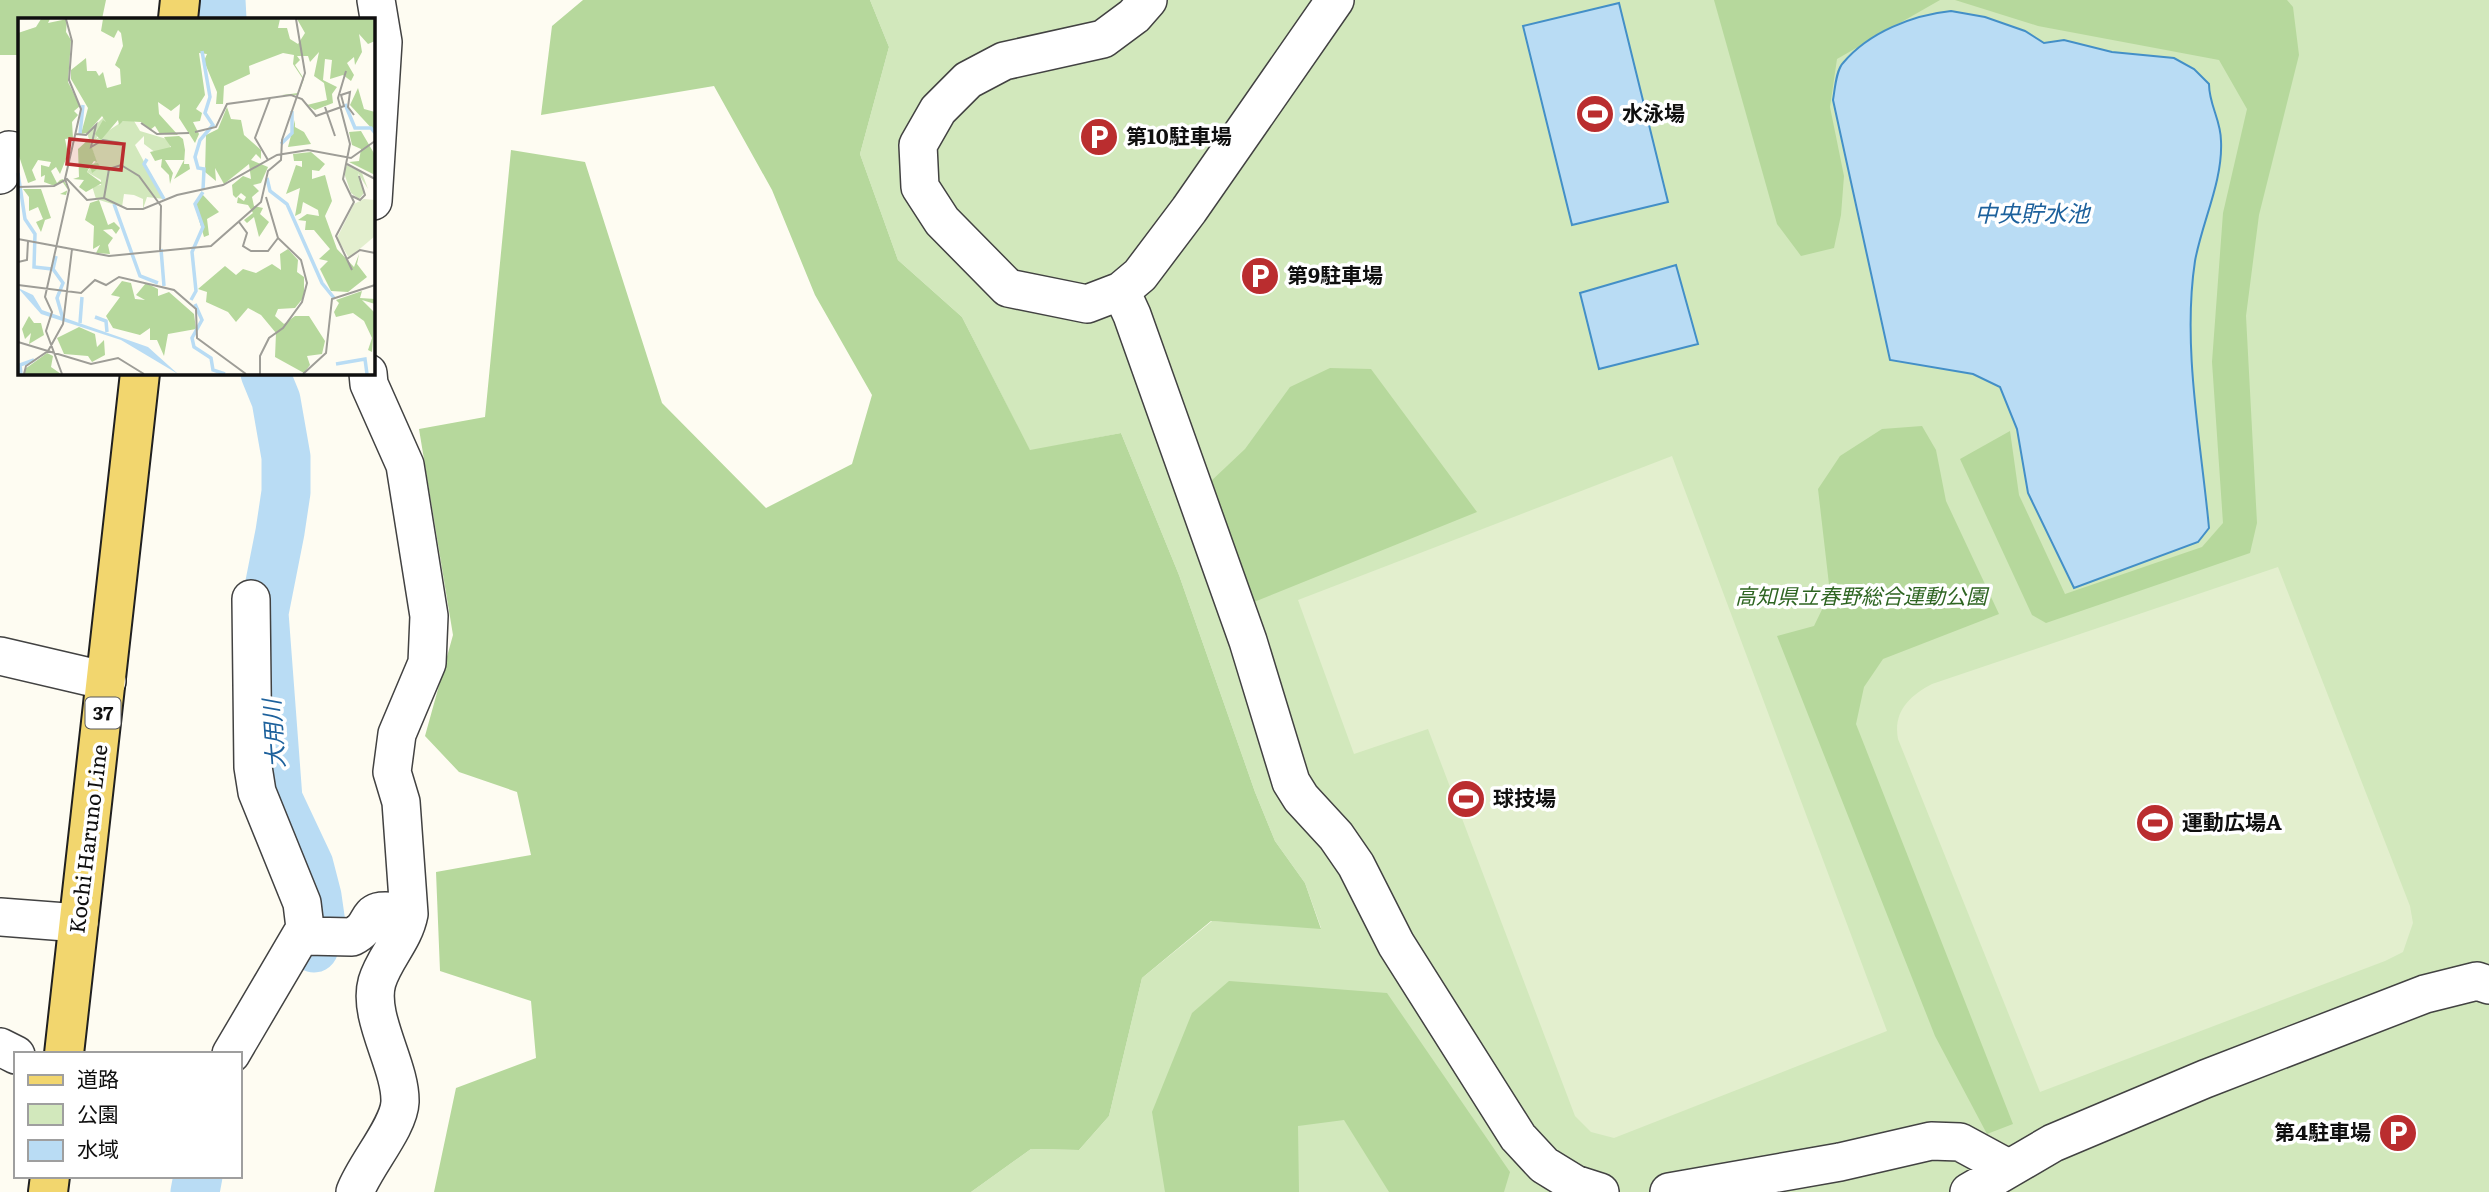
<svg xmlns="http://www.w3.org/2000/svg" width="2489" height="1192" viewBox="0 0 2489 1192" font-family="Literata,'Noto Sans JP',serif">
<rect width="100%" height="100%" fill="#fefcf2"/>
<!-- green -->
<path fill="#d2e8bc" d="M 870,0 L 2489,0 L 2489,1192 L 971,1192 L 1031,1149 L 1079,1150 L 1109,1116 L 1142,978 L 1212,921 L 1321,928 L 1305,883 L 1275,841 L 1255,792 L 1179,575 L 1121,433 L 1030,451 L 962,317 L 898,260 L 860,154 L 889,47 Z"/>
<!-- forest -->
<path fill="#b6d89c" d="M 0,0 L 106,0 L 102,19 L 19,19 L 19,55 L 0,55 Z
M 583,0 L 870,0 L 889,47 L 860,154 L 898,260 L 962,317 L 1030,450 L 1121,433 L 1179,575 L 1255,792 L 1275,841 L 1305,883 L 1321,929 L 1211,921 L 1142,978 L 1109,1116 L 1079,1150 L 1031,1149 L 971,1192 L 434,1192 L 456,1088 L 536,1058 L 531,1001 L 440,971 L 436,872 L 531,855 L 517,792 L 459,772 L 425,736 L 453,635 L 419,429 L 485,417 L 511,150 L 585,162 L 662,403 L 766,508 L 852,464 L 872,395 L 815,295 L 772,190 L 714,86 L 541,115 L 552,26 Z
M 1714,0 L 1940,0 L 1837,59 L 1830,107 L 1844,176 L 1841,215 L 1834,248 L 1801,256 L 1777,224 Z
M 1955,0 L 2287,0 L 2293,7 L 2299,55 L 2259,215 L 2246,316 L 2257,523 L 2250,553 L 2046,623 L 2032,615 L 1960,459 L 2010,431 L 2019,495 L 2065,594 L 2202,547 L 2223,523 L 2212,362 L 2223,213 L 2247,109 L 2219,60 L 2038,26 Z
M 1330,368 L 1371,369 L 1477,512 L 1254,602 L 1209,483 L 1245,449 L 1290,387 Z
M 1922,426 L 1936,450 L 1946,501 L 1999,614 L 1883,659 L 1864,687 L 1856,724 L 2013,1124 L 1987,1134 L 1935,1036 L 1777,636 L 1814,626 L 1830,593 L 1818,489 L 1840,456 L 1882,429 Z
M 1229,981 L 1387,993 L 1510,1172 L 1504,1192 L 1389,1192 L 1344,1120 L 1298,1126 L 1299,1192 L 1165,1192 L 1152,1112 L 1192,1013 Z"/>
<!-- pitch -->
<path fill="#e3efce" d="M 1672,456 L 1887,1031 L 1614,1138 L 1591,1132 L 1575,1116 L 1428,729 L 1354,754 L 1298,600 Z
M 2278,567 L 2410,906 L 2413,923 L 2403,952 L 2385,961 L 2040,1092 L 1898,739 C 1893,712 1909,696 1932,684 Z"/>
<!-- water -->
<path fill="#b9dcf4" stroke="#438fc7" stroke-width="2" d="M 1619,3 L 1668,202 L 1572,225 L 1523,26 Z
M 1951,11 L 1985,17 L 2025,31 L 2044,43 L 2064,40 L 2112,52 L 2174,58 L 2194,69 L 2209,84 C 2209,105 2221,120 2221,141 C 2223,181 2202,222 2195,261 C 2182,346 2201,442 2209,528 L 2198,542 L 2074,588 L 2028,493 L 2017,429 L 2000,387 L 1973,374 L 1890,360 L 1833,100 C 1835,89 1836,70 1843,63 C 1869,32 1913,15 1951,11 Z
M 1676,265 L 1698,344 L 1599,369 L 1580,293 Z"/>
<g fill="none" stroke-linecap="round" stroke-linejoin="round">
<!-- river -->
<path stroke="#b9dcf4" stroke-width="49" d="M 221,0 L 222,19
M 265,373 L 276,400 L 286,457 L 286,492 L 280,532 L 264,613 L 278,799 L 309,865 L 317,896 L 321,924 L 314,948
M 195,1192 L 198,1176"/>
<defs>
<path id="minor" d="M 1148,0 L 1134,16 L 1103,39 L 1004,61 L 968,80 L 938,110 L 918,145 L 920,187 L 942,221 L 1008,288 L 1087,304 L 1121,291 L 1140,275 L 1189,210 L 1335,0
M 0,175 L 9,150 L 19,152
M 373,201 L 383,42 L 376,0
M 1121,291 L 1132,315 L 1248,641 L 1291,782 L 1301,798 L 1336,836 L 1356,865 L 1396,944 L 1518,1137 L 1544,1165 L 1575,1184 L 1600,1192
M 0,656 L 107,681
M 0,917 L 79,923
M 306,936 L 352,937 C 380,923 357,903 409,914
M 0,1047 L 16,1055
M 231,1054 L 301,935 L 306,936 L 302,903 L 257,792 L 253,767 L 251,599
M 355,1192 C 365,1165 399,1127 400,1102 C 401,1066 367,1017 377,982 C 384,958 404,940 409,914 L 401,802 L 392,772 L 397,734 L 427,663 L 429,616 L 405,465 L 369,384 L 368,373
M 1669,1192 L 1840,1162 L 1931,1141 L 1960,1142 L 2008,1168
M 1969,1192 L 2053,1143 L 2205,1079 L 2425,994 L 2477,981 L 2489,985"/>
<path id="major" d="M 178,19 L 180,0
M 64,1054 L 140,373
M 48,1192 L 50,1176"/>
</defs>
<!-- minor casing -->
<use href="#minor" stroke="#424242" stroke-width="40"/>
<!-- major casing -->
<use href="#major" stroke="#202020" stroke-width="42"/>
<!-- minor -->
<use href="#minor" stroke="#fff" stroke-width="37"/>
<!-- major -->
<use href="#major" stroke="#f2d66e" stroke-width="38"/>
</g>
<!-- icons -->
<defs>
<symbol id="stadium-disc" viewBox="-11 -11 22 22"><circle r="9.5" fill="#ba2d2f" stroke="#fff"/><path d="M0-5a6.5 5 0 1 0 0 10a6.5 5 0 1 0 0-10ZM-3.5-1.8h7v3.6h-7Z" fill="#fff"/></symbol>
<symbol id="parking-disc" viewBox="-11 -11 22 22"><circle r="9.5" fill="#ba2d2f" stroke="#fff"/><path d="M-3.5-5.5H1a3.5 3.5 0 0 1 0 7H-1V5.5H-3.5ZM-1-3.4V-.6H.8a1.4 1.4 0 0 0 0-2.8Z" fill="#fff"/></symbol>
</defs>
<g fill-rule="evenodd">
<use href="#stadium-disc" x="1573" y="92" width="44" height="44"/>
<use href="#parking-disc" x="1077" y="115" width="44" height="44"/>
<use href="#parking-disc" x="1238" y="254" width="44" height="44"/>
<use href="#stadium-disc" x="1444" y="777" width="44" height="44"/>
<use href="#stadium-disc" x="2133" y="801" width="44" height="44"/>
<use href="#parking-disc" x="2376" y="1111" width="44" height="44"/>
</g>
<g text-anchor="middle" stroke-width="7" stroke-linejoin="round" paint-order="stroke">
<!-- shield labels -->
<rect fill="#fff" stroke="#575757" stroke-width="2" x="85.5" y="697.5" width="35" height="31" rx="5"/>
<g font-size="19" font-weight="bold" fill="#0f0f0f">
<text x="103" y="720">37</text>
</g>
<!-- poi labels -->
<g font-size="21" font-weight="bold" fill="#0f0f0f" stroke="#fff" text-anchor="start">
<text x="1622" y="121">水泳場</text>
<text x="1126" y="144">第10駐車場</text>
<text x="1287" y="283">第9駐車場</text>
<text x="1493" y="806">球技場</text>
<text x="2182" y="830">運動広場A</text>
<text x="2371" y="1140" text-anchor="end">第4駐車場</text>
</g>
<!-- park labels -->
<g font-size="21" font-style="italic" fill="#2e6522" stroke="#fff">
<text x="1861" y="604">高知県立春野総合運動公園</text>
</g>
<!-- street labels -->
<g font-size="21" fill="#0f0f0f" stroke="#fff">
<text transform="translate(89 839) rotate(-83)" y="7">Kochi Haruno Line</text>
</g>
<!-- water labels -->
<g font-size="23" font-style="italic" fill="#1d619c" stroke="#fff">
<text x="2032" y="222">中央貯水池</text>
<text transform="translate(274 734) rotate(-94)" y="8">大用川</text>
</g>
</g>
<!-- overview -->
<g transform="translate(18 18)">
<rect width="357" height="357" fill="#fefcf2"/>
<path d="M 86,99 L 88,104 L 78,121 L 105,103 L 116,103 L 122,113 L 152,122 L 152,130 L 138,135 L 126,126 L 126,118 L 117,127 L 146,181 L 129,179 L 125,191 L 125,181 L 116,177 L 106,176 L 104,189 L 78,181 L 74,168 L 83,167 L 83,162 L 69,154 L 78,143 L 69,115 ZM 329,147 L 344,155 L 350,171 L 340,155 L 346,175 L 341,181 L 333,175 L 326,155 Z" fill="#d2e8bc"/>
<path d="M 23,1 L 32,1 L 30,5 L 49,1 L 48,14 L 53,22 L 50,64 L 62,88 L 56,93 L 60,97 L 54,104 L 55,120 L 47,121 L 50,136 L 42,156 L 38,149 L 33,153 L 39,165 L 42,162 L 45,161 L 50,170 L 48,177 L 42,176 L 50,172 L 44,163 L 38,167 L 34,167 L 26,164 L 27,157 L 23,159 L 23,147 L 31,149 L 33,144 L 20,142 L 14,152 L 18,162 L 10,165 L 1,138 L 0,15 L 18,9 ZM 85,1 L 262,1 L 260,10 L 269,10 L 272,21 L 280,26 L 287,15 L 279,1 L 357,1 L 357,23 L 350,26 L 341,16 L 344,34 L 337,47 L 336,39 L 329,45 L 336,57 L 333,63 L 325,57 L 312,61 L 314,42 L 307,41 L 305,62 L 319,69 L 314,76 L 315,85 L 297,92 L 289,87 L 309,82 L 306,65 L 296,58 L 301,34 L 292,44 L 290,38 L 279,38 L 282,42 L 277,47 L 286,61 L 280,77 L 264,77 L 280,75 L 285,61 L 275,46 L 276,37 L 265,35 L 231,48 L 232,56 L 206,68 L 205,86 L 198,86 L 199,74 L 186,43 L 189,36 L 181,35 L 187,77 L 178,91 L 184,95 L 182,103 L 175,104 L 181,116 L 177,125 L 161,100 L 162,86 L 153,93 L 140,84 L 141,96 L 160,117 L 142,116 L 137,108 L 132,112 L 123,104 L 105,103 L 101,107 L 100,102 L 83,122 L 77,116 L 85,102 L 88,104 L 84,98 L 69,115 L 63,116 L 70,90 L 53,61 L 53,52 L 68,40 L 69,53 L 78,53 L 81,58 L 85,54 L 89,70 L 103,66 L 102,51 L 97,47 L 105,28 L 103,15 L 100,12 L 96,20 L 83,13 ZM 340,70 L 346,91 L 357,94 L 357,114 L 332,87 ZM 209,89 L 213,101 L 223,102 L 226,117 L 243,132 L 243,141 L 238,136 L 233,142 L 250,149 L 243,165 L 235,167 L 241,173 L 234,179 L 236,188 L 245,190 L 242,196 L 251,204 L 241,219 L 236,199 L 229,205 L 226,202 L 235,195 L 230,187 L 219,185 L 220,179 L 226,183 L 228,179 L 223,175 L 218,180 L 215,177 L 214,167 L 225,158 L 233,161 L 231,146 L 206,166 L 197,150 L 198,163 L 187,154 L 188,117 L 200,111 ZM 277,102 L 277,109 L 286,114 L 293,126 L 270,129 ZM 343,113 L 357,137 L 357,157 L 331,144 L 341,143 L 343,131 L 334,127 L 331,114 ZM 161,118 L 165,121 L 167,132 L 166,146 L 171,146 L 172,151 L 156,161 L 166,142 L 147,142 L 155,155 L 152,166 L 151,157 L 143,149 L 144,141 L 137,143 L 132,134 L 153,129 L 146,119 ZM 71,121 L 79,144 L 76,143 L 74,146 L 80,145 L 82,149 L 74,155 L 72,148 L 69,154 L 84,165 L 68,174 L 61,169 L 66,162 L 55,161 L 61,159 L 60,131 ZM 293,134 L 307,146 L 301,153 L 294,152 L 294,161 L 307,157 L 314,183 L 307,198 L 319,231 L 336,249 L 341,236 L 339,246 L 349,259 L 330,274 L 313,273 L 302,251 L 310,243 L 301,241 L 312,231 L 296,212 L 287,212 L 288,203 L 280,202 L 289,196 L 301,198 L 300,192 L 285,184 L 283,195 L 277,198 L 282,170 L 268,176 L 278,147 L 284,149 L 284,143 L 276,143 L 275,136 ZM 5,171 L 23,171 L 33,200 L 27,202 L 23,214 L 18,204 L 25,201 L 20,189 L 11,193 L 11,179 ZM 184,176 L 201,194 L 189,201 L 191,217 L 186,219 L 177,188 ZM 81,182 L 90,207 L 96,204 L 102,210 L 98,216 L 94,211 L 85,212 L 95,220 L 90,227 L 92,236 L 78,235 L 82,227 L 75,231 L 76,208 L 67,202 L 72,185 ZM 270,231 L 280,242 L 279,254 L 286,259 L 286,279 L 277,290 L 260,291 L 257,298 L 266,306 L 277,298 L 291,298 L 307,323 L 304,336 L 289,338 L 292,347 L 286,355 L 257,339 L 258,315 L 243,297 L 230,290 L 218,304 L 210,294 L 188,284 L 189,274 L 180,271 L 207,248 L 218,257 L 225,251 L 238,255 L 254,246 L 263,252 L 262,236 ZM 104,263 L 113,265 L 117,281 L 127,282 L 118,277 L 128,265 L 140,271 L 140,278 L 151,274 L 176,296 L 178,311 L 150,316 L 146,338 L 139,322 L 132,322 L 132,310 L 122,317 L 95,310 L 88,298 L 102,279 L 93,277 ZM 344,273 L 342,280 L 357,281 L 357,286 L 344,282 L 357,295 L 354,334 L 350,332 L 354,320 L 346,303 L 335,295 L 318,299 L 316,294 L 321,285 L 318,282 ZM 11,298 L 16,305 L 23,305 L 26,317 L 11,326 L 13,315 L 7,321 L 4,311 ZM 61,309 L 77,316 L 79,329 L 86,322 L 87,337 L 74,344 L 70,338 L 46,336 L 39,320 ZM 29,335 L 35,338 L 33,349 L 43,356 L 7,356 L 7,351 Z" fill="#b6d89c"/>
<path d="M 346,181 L 357,182 L 357,218 L 331,240 L 319,220 L 336,186 Z" fill="#e3efce"/>
<path d="M 0,270 L 15,277 L 24,292 L 130,329 L 160,356 L 103,322 L 23,296 Z" fill="#b9dcf4"/>
<path fill="none" stroke="#b9dcf4" stroke-width="3.5" d="M 184,33 L 192,79 L 187,95 L 195,107 L 182,122 L 177,139 L 180,150 L 186,151 L 185,172M 327,86 L 337,110 L 353,110 L 357,115M 62,116 L 65,87M 263,126 L 274,115 L 274,93M 129,141 L 126,146 L 146,181M 0,155 L 7,201 L 17,216 L 16,249 L 34,251M 249,160 L 252,173 L 269,186 L 304,265 L 316,280M 96,186 L 122,258 L 140,265M 143,231 L 146,268M 38,238 L 35,251 L 45,265 L 39,280 L 45,301M 173,282 L 178,273 L 174,234 L 185,209 L 177,186 L 185,174M 177,286 L 184,302 L 174,320 L 176,329 L 193,340 L 195,352 L 207,356M 77,299 L 88,303 L 89,314M 62,305 L 64,279M 318,346 L 347,341 L 349,356M 3,356 L 2,347 L 16,342"/>
<path fill="none" stroke="#9e9d97" stroke-width="2" d="M 328,53 L 320,80 L 332,126 L 325,161 L 336,184 L 318,218 L 334,252M 307,89 L 317,118M 123,105 L 139,116 L 171,115M 177,114 L 198,109 L 209,86 L 273,77 L 284,81 L 298,98 L 326,88 L 323,77 L 332,74 L 330,89 L 336,97M 58,116 L 68,117 L 78,107 L 73,129 L 85,122 L 103,125M 250,142 L 237,120 L 252,80M 329,146 L 357,161M 0,169 L 36,168 L 49,161 L 69,182 L 86,180 L 109,191 L 125,191 L 159,177 L 205,167 L 259,137 L 290,132 L 333,140 L 357,123M 334,178 L 342,182 L 347,177 L 341,158M 86,180 L 91,151 L 103,147 L 121,158 L 143,188 L 142,234M 221,204 L 229,215 L 225,228 L 233,233 L 250,233 L 260,220M 0,221 L 91,238 L 193,228 L 243,184 L 250,153 L 263,142 L 264,122 L 287,55 L 278,1M 329,241 L 342,232 L 357,235M 0,244 L 9,242 L 10,223M 0,267 L 63,275 L 77,262 L 88,267 L 101,259 L 156,272 L 178,291 L 179,320 L 228,356M 0,324 L 73,346 L 100,340 L 126,356M 6,356 L 8,348 L 30,333 L 45,306 L 54,231M 44,356 L 28,313 L 34,294 L 27,279 L 51,172 L 47,161 L 63,91 L 51,62 L 54,23 L 48,1M 242,356 L 242,338 L 251,320 L 265,310 L 284,284 L 289,265 L 283,242 L 260,220 L 248,179M 285,356 L 308,335 L 314,281 L 357,267"/>
<path fill="#ba2d2f" fill-opacity="0.15" stroke="#ba2d2f" stroke-width="3.5" d="M 52,121 L 106,126 L 103,152 L 49,146 Z"/>
<rect width="357" height="357" fill="none" stroke="#0f0f0f" stroke-width="3.5"/>
</g>
<!-- legend -->
<rect x="14" y="1052" width="228" height="126" fill="#ffffff" stroke="#9f9f9f" stroke-width="2"/>
<rect x="28" y="1075" width="35" height="10" fill="#f2d66e" stroke="#9f9f9f" stroke-width="2"/>
<text x="77" y="1087" font-size="21" fill="#0f0f0f">道路</text>
<rect x="28" y="1104" width="35" height="21" fill="#d2e8bc" stroke="#9f9f9f" stroke-width="2"/>
<text x="77" y="1122" font-size="21" fill="#0f0f0f">公園</text>
<rect x="28" y="1140" width="35" height="21" fill="#b9dcf4" stroke="#9f9f9f" stroke-width="2"/>
<text x="77" y="1157" font-size="21" fill="#0f0f0f">水域</text>
</svg>
